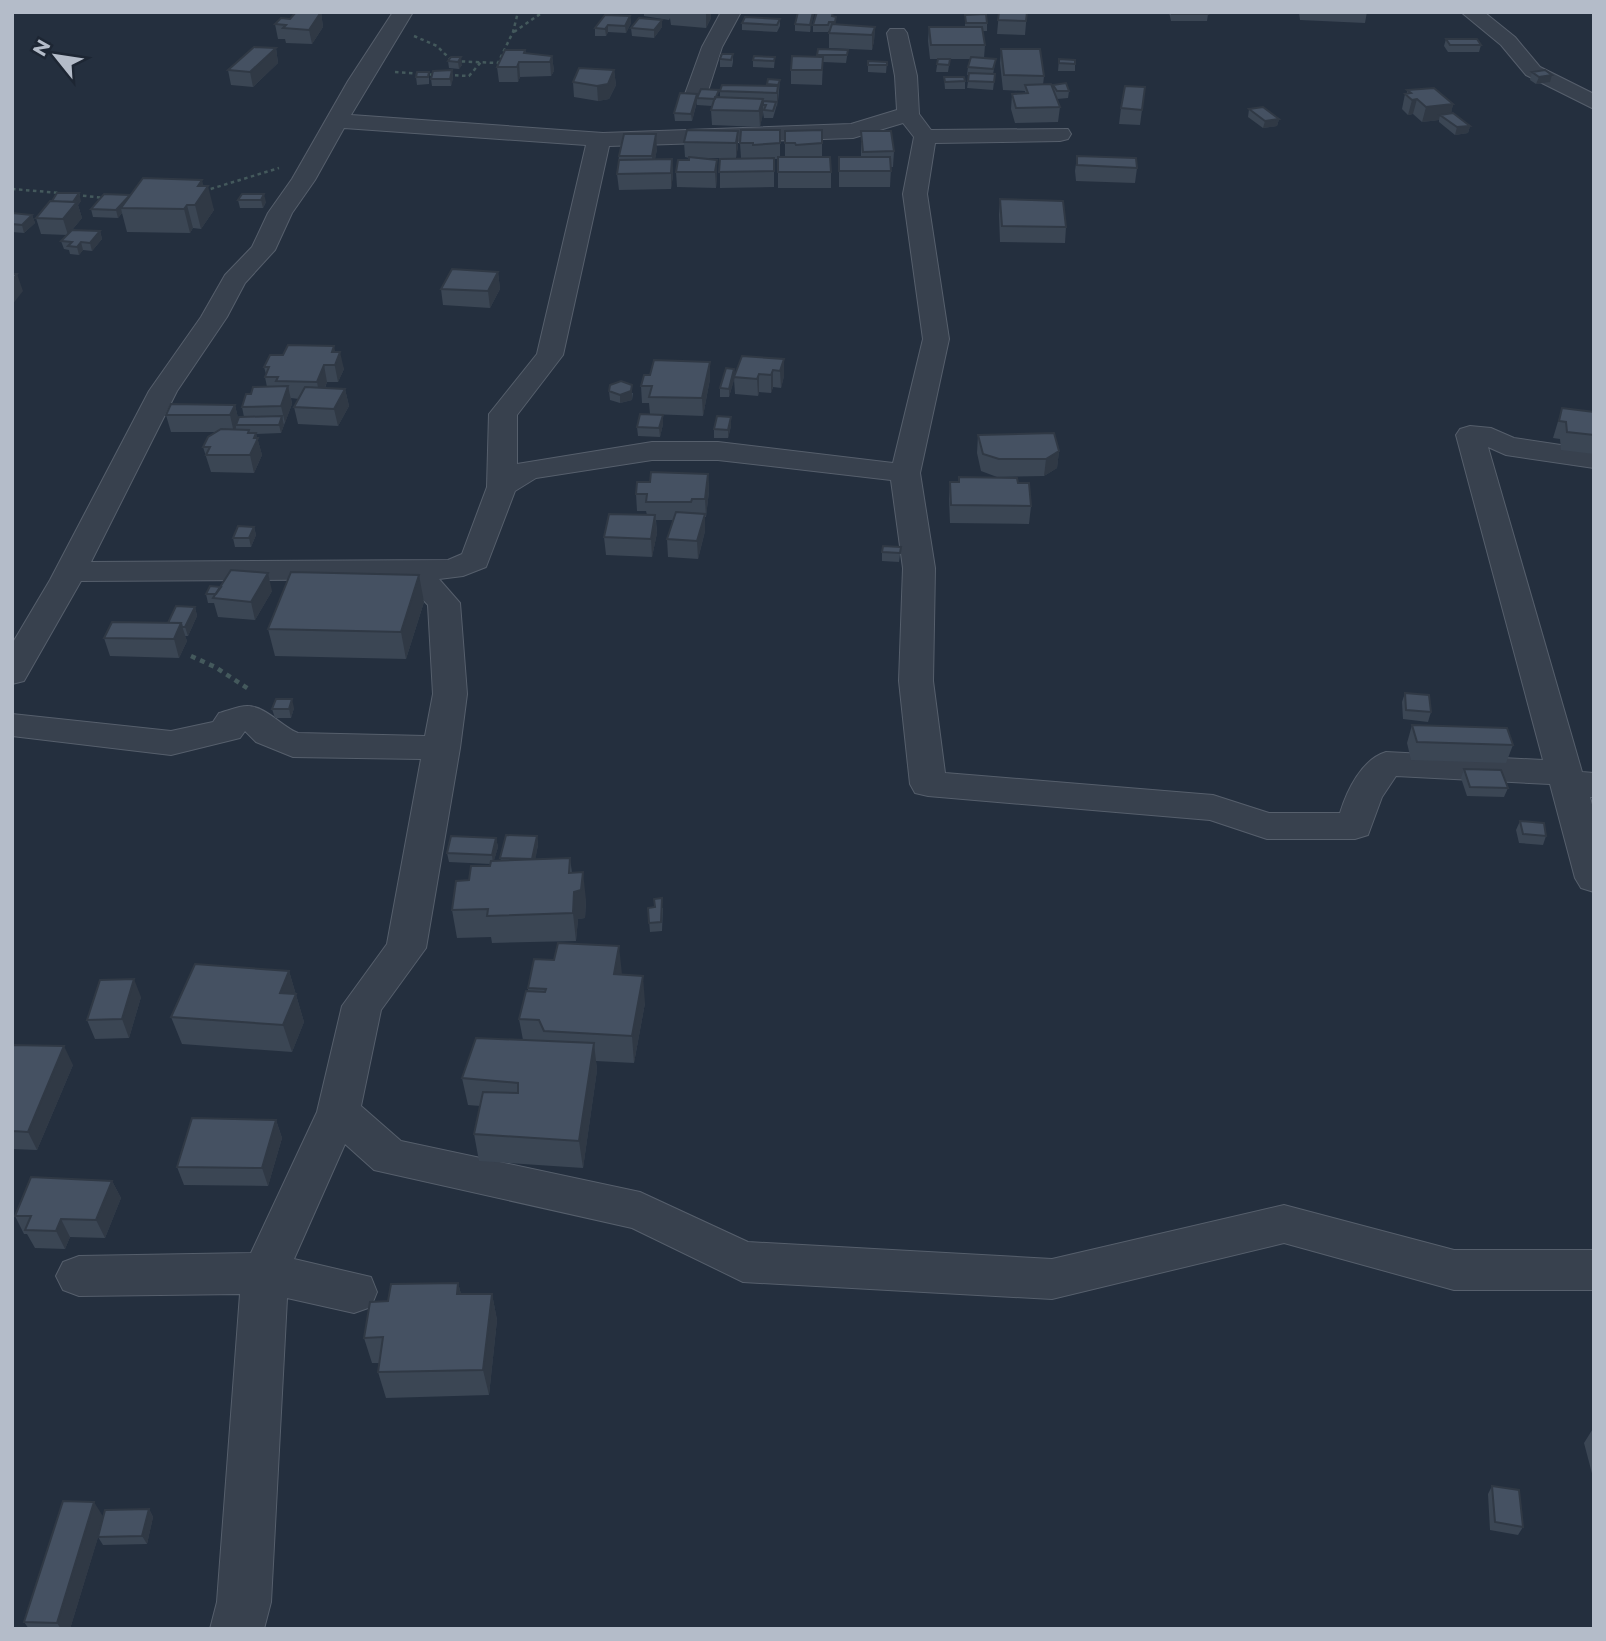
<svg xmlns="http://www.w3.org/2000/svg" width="1606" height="1641" viewBox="0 0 1606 1641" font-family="Montserrat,sans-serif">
<rect width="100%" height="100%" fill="#242f3e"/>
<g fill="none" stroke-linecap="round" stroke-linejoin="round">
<defs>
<path id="minor" d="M 393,12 L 413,12 L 351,115 L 603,133 L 851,124 L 897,110 L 895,76 L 887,33 L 890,29 L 904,29 L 907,33 L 917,76 L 919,114 L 931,130 L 1068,129 L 1071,134 L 1068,139 L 1060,141 L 935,143 L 927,194 L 949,339 L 920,473 L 935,568 L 933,681 L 945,773 L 1213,795 L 1269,813 L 1340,813 C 1347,790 1362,759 1386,752 L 1543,760 L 1456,435 L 1460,429 L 1470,426 L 1491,428 L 1514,438 L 1594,450 L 1594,468 L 1506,455 L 1488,447 L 1582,772 L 1594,773 L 1594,797 L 1590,797 L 1594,812 L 1594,892 L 1581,888 L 1575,878 L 1550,784 L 1396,776 L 1382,797 L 1368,835 L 1355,839 L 1267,839 L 1210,820 L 928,796 L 915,793 L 910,784 L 899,681 L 903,568 L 891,480 L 718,460 L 652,460 L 536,478 L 515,491 L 486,567 L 463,576 L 439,579 L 460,603 L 467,694 L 460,748 L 426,948 L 381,1010 L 361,1106 L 401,1141 L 640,1192 L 748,1242 L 1052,1259 L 1284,1205 L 1454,1250 L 1594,1250 L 1594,1290 L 1454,1290 L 1284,1243 L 1052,1299 L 743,1282 L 632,1228 L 374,1170 L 345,1144 L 294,1259 L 371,1277 L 377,1292 L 371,1307 L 354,1313 L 287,1298 L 271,1602 L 264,1629 L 210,1629 L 217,1602 L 240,1294 L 79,1296 L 63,1290 L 56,1276 L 63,1262 L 79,1256 L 251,1253 L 317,1112 L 342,1006 L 387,944 L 421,759 L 293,757 L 256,742 L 245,731 L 240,738 L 171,755 L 12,736 L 12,714 L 171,731 L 213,722 L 219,713 C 227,711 239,706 247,706 C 266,706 281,726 298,733 L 425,736 L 433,694 L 428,605 L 404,579 L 81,581 L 24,681 L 12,684 L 12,644 L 50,580 L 149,391 L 201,317 L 225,275 L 252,247 L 268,213 L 292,179 L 348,81 ZM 903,123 L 914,137 L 903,194 L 923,339 L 893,463 L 718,442 L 652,442 L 517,464 L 517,415 L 563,355 L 609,146 L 853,138 ZM 344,128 L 586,145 L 537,354 L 489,414 L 487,487 L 462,554 L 448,560 L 91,562 L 177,391 L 227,317 L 245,283 L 275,250 L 292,213 L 315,180 Z
M 721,12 L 741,12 L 722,47 L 707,94 L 704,99 L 688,99 L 685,94 L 702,47 Z
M 1461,12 L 1484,12 L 1515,37 L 1540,67 L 1594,94 L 1594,109 L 1526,75 L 1501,45 Z"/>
</defs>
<!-- minor casing -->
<use href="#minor" stroke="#565f6c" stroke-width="2"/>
<!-- path-far1 -->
<path stroke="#44595c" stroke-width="2.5" stroke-dasharray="3.5 3.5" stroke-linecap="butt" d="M 514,32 L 543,12
M 414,36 L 437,46 L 452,61 L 498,63 L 513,32 L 518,12
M 395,72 L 435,75
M 448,75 L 469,76 L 481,62
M 12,189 L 60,193
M 204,191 L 279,168
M 76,195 L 105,198"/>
<!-- path -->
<path stroke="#44595c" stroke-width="4.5" stroke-dasharray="5 5" stroke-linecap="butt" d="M 191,656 L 215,667 L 250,690"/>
<!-- minor -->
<use href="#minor" fill="#38414e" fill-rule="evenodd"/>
</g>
<!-- wall -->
<path fill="#3b4654" d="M 321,12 L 323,27 L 312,44 L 286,43 L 285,39 L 278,39 L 275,24 L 290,19 Z
M 644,12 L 711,12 L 711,18 L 706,28 L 671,25 L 670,18 L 669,20 L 644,16 Z
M 798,12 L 814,12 L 810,32 L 795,31 L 795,24 Z
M 833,12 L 833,17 L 836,25 L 875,27 L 874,41 L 872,50 L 829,48 L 829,33 L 830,29 L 828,32 L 813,32 L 813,25 Z
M 999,12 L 1027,12 L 1025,35 L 997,34 Z
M 1169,12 L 1207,12 L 1208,14 L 1207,21 L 1171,21 Z
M 1299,12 L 1367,12 L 1365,23 L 1300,20 Z
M 965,15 L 987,23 L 987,31 L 983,31 L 985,45 L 984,58 L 996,59 L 993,74 L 995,74 L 993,90 L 967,88 L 969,75 L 967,75 L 968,67 L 971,59 L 950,59 L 948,72 L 936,72 L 938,59 L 930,59 L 928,41 L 929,27 L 965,27 Z
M 630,16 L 631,23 L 626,33 L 608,32 L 606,36 L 595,36 L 595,28 Z
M 780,19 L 780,26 L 777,32 L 742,30 L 742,23 Z
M 662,20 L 662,27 L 654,38 L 632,36 L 631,28 Z
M 1446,39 L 1481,45 L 1479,52 L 1448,52 L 1444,46 Z
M 276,48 L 278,63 L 253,87 L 231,85 L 228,70 Z
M 818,49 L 848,50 L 846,63 L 823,62 L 822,85 L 791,84 L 791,70 L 817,56 Z
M 1001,49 L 1044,76 L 1043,85 L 1053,88 L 1053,85 L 1069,91 L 1068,98 L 1057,99 L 1060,107 L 1058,122 L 1015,123 L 1011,109 L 1012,94 L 1025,93 L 1025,91 L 1003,90 L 1000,63 Z
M 525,50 L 526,53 L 552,56 L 554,71 L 551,76 L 520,77 L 518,82 L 499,82 L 497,67 Z
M 733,54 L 733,62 L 732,67 L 720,67 L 720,59 Z
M 451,57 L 462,65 L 459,69 L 449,68 L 448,61 Z
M 775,57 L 774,68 L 753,67 L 753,60 Z
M 1059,59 L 1075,64 L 1075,71 L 1058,71 Z
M 868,61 L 887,62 L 886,73 L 868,72 Z
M 452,70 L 453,78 L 451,86 L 432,86 L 431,79 Z
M 614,70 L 616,85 L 609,99 L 598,101 L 574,97 L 573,82 Z
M 429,72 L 429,84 L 417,85 L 416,77 Z
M 1532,72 L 1550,82 L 1536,84 L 1530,80 Z
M 944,77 L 965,81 L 965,89 L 945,89 Z
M 768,79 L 780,80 L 778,101 L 773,118 L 764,118 L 763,112 L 760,127 L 712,125 L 711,110 L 712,106 L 697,105 L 697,102 L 692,121 L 675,121 L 674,113 L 697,94 L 697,98 L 720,98 L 720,91 L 767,86 Z
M 1145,87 L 1140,125 L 1119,124 L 1121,108 Z
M 1407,90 L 1453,104 L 1451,113 L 1470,126 L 1468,133 L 1455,135 L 1439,122 L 1439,120 L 1422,122 L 1413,114 L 1408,115 L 1402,109 L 1405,94 L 1407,94 Z
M 1249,109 L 1279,119 L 1277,126 L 1263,128 L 1248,117 Z
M 780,130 L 780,157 L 785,157 L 785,131 L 822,130 L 822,157 L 831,172 L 831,188 L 778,188 L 778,159 L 774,159 L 774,187 L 720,188 L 720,159 L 741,158 L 740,143 Z
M 738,131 L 738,146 L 736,158 L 698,158 L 717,160 L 717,176 L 716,188 L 677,187 L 676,172 L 689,160 L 689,158 L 685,157 L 684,142 Z
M 861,131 L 894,151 L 893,167 L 891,167 L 890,187 L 839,187 L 839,157 L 861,157 Z
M 657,149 L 655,159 L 672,159 L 673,175 L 671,189 L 619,190 L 617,174 L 619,156 Z
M 1077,156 L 1137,168 L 1135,183 L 1076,181 L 1075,171 Z
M 203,186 L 214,210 L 201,229 L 193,228 L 190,233 L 127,232 L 122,213 L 118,218 L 93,217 L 91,209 L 130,195 Z
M 242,194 L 266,202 L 263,208 L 240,208 L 238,200 Z
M 1000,199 L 1066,227 L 1065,243 L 1000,242 L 999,215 Z
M 81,201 L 78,205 L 82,218 L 72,230 L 100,231 L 102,239 L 92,251 L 83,250 L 79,255 L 70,254 L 69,250 L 64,249 L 61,241 L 67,235 L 41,234 L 36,218 Z
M 12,213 L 32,215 L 35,223 L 24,233 L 12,232 Z
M 498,272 L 500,289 L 490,308 L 443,305 L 441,289 Z
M 335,352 L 344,369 L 338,382 L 327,382 L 325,388 L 345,389 L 349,406 L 338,426 L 298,424 L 294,407 L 299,399 L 291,398 L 292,404 L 281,433 L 256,434 L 262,455 L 254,473 L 211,472 L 203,447 L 216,432 L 171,432 L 166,415 L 235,405 L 238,418 L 244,417 L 242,407 L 251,394 L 267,387 L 265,377 L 266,374 L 264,367 L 283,355 Z
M 784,359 L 784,376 L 781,388 L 773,387 L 771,393 L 759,392 L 758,396 L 735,394 L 734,379 L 729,397 L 720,397 L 720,388 L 734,369 L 735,376 Z
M 710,379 L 703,416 L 650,414 L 649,403 L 642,403 L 641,386 Z
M 609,391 L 633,393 L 632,400 L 620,403 L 610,400 Z
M 1562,408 L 1594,412 L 1594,454 L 1561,450 L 1560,439 L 1553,438 Z
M 663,415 L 663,424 L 660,437 L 638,436 L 637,427 Z
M 731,426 L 728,438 L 714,438 L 714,429 Z
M 978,435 L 1059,451 L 1057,468 L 1044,476 L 997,477 L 981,471 L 977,453 Z
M 708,474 L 709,491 L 706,517 L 705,517 L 705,531 L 698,559 L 668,557 L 667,539 L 673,520 L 656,520 L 657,533 L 652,557 L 606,555 L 604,537 L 647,515 L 646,511 L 637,511 L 636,494 L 650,482 Z
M 950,482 L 1018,483 L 1031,506 L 1029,524 L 950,523 L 949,499 Z
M 254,527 L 256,535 L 251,547 L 235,547 L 233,538 Z
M 901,547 L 899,562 L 882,561 L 882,552 Z
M 272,591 L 255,620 L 218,617 L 214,603 L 208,603 L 206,594 Z
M 424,602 L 406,659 L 275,656 L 268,629 Z
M 195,607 L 197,616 L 188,636 L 185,636 L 187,641 L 179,658 L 110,656 L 104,638 L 168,623 Z
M 1405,693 L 1431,712 L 1428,722 L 1403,719 L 1402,702 Z
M 294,708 L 291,718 L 275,718 L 272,709 Z
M 1412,725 L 1513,745 L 1506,763 L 1411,760 L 1407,743 Z
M 1464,769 L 1508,788 L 1504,797 L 1467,796 L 1461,778 Z
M 1520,821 L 1546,836 L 1543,845 L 1519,843 L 1516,830 Z
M 537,836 L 538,845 L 535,859 L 570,858 L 572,873 L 586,900 L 585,918 L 578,919 L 576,941 L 492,943 L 491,937 L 457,938 L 452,910 L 469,880 L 490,866 L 490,864 L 449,862 L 447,853 L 496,838 L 498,847 L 494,860 L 501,860 L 500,858 Z
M 648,908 L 663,908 L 662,931 L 650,932 Z
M 289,971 L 304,1022 L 292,1052 L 182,1044 L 171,1017 Z
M 622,974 L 645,1003 L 634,1063 L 596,1061 L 597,1070 L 583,1168 L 479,1161 L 474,1134 L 480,1106 L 468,1105 L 462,1078 L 523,1040 L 519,1019 L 528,991 L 528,988 Z
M 141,997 L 129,1038 L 95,1039 L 87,1020 Z
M 12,1045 L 73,1065 L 37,1150 L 12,1149 Z
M 276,1120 L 282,1138 L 268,1186 L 184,1185 L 177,1167 Z
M 112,1181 L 121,1198 L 105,1238 L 70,1237 L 65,1249 L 35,1248 L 27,1234 L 24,1234 L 15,1216 Z
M 458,1283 L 461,1294 L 492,1294 L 497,1320 L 489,1395 L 386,1398 L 378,1372 L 379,1363 L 372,1363 L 364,1338 L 388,1301 Z
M 1594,1427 L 1594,1481 L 1584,1443 Z
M 1492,1486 L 1523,1527 L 1518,1535 L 1490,1530 L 1488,1494 Z
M 149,1509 L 153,1517 L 147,1544 L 103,1545 L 98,1537 L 70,1629 L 29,1629 L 24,1622 L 103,1517 Z"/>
<!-- shaded-wall -->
<path fill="#303945" d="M 321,12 L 323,27 L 312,44 L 309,30 Z
M 706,12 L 711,12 L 711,18 L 706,28 Z
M 813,12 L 814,12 L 814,14 L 810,32 L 810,25 Z
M 630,16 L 631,23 L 626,33 L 625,26 Z
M 662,20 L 662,27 L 654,38 L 654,30 Z
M 608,25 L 608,32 L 606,36 L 605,29 Z
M 875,27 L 874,41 L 872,50 L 872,35 Z
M 276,48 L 278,63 L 253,87 L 250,72 Z
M 552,56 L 554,71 L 551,76 L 550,62 Z
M 461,57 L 462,65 L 459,69 L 458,62 Z
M 519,62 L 520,77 L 518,82 L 517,67 Z
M 452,70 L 453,78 L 451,86 L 450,79 Z
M 614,70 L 616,85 L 609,99 L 598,101 L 597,86 Z
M 1552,75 L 1550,82 L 1536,84 L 1539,77 Z
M 778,86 L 778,101 L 777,108 L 777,93 Z
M 697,94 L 697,101 L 692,121 L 691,114 Z
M 763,99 L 763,114 L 760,127 L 759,111 Z
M 1417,99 L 1413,114 L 1408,115 L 1412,100 Z
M 1453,104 L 1450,119 L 1440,115 L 1439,120 L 1422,122 L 1426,107 Z
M 1279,119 L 1277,126 L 1263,128 L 1265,121 Z
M 1470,126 L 1468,133 L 1455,135 L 1457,127 Z
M 738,131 L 738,146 L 736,158 L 736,143 Z
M 656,134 L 657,149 L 653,171 L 652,156 Z
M 672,159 L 673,175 L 671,189 L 671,173 Z
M 717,160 L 717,176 L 716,188 L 715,172 Z
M 202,180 L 205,191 L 208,186 L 214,210 L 201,229 L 195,205 L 198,186 Z
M 79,193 L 81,201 L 78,205 L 82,218 L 68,235 L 63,219 Z
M 264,194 L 266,202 L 263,208 L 261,200 Z
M 130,195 L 121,208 L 122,213 L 118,218 L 116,210 Z
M 187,205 L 193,228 L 190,233 L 184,209 Z
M 32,215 L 35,223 L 24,233 L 22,225 Z
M 100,231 L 102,239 L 92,251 L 90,243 Z
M 81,242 L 83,250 L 79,255 L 77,247 Z
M 498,272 L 500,289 L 490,308 L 488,291 Z
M 17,274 L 23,291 L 12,305 L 12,281 Z
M 334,346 L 337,360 L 340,352 L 344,369 L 338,382 L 332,352 Z
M 784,359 L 784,376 L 781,388 L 780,371 Z
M 710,362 L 710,379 L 703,416 L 702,398 Z
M 324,365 L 327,382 L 320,399 L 317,382 Z
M 734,369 L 735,377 L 729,397 L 729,389 Z
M 773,370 L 773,387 L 771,393 L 771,375 Z
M 759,374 L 759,392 L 758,396 L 757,379 Z
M 632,385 L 632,400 L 620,403 L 620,395 Z
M 288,386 L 292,404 L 285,423 L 281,406 Z
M 345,389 L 349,406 L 338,426 L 334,409 Z
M 235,405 L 239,422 L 236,425 L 236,428 L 234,433 L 230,415 Z
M 663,415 L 663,424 L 660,437 L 659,428 Z
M 282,416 L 284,425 L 281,433 L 279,425 Z
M 731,417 L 731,426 L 728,438 L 728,430 Z
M 256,433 L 262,455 L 254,473 L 250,455 L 254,438 Z
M 1059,451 L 1057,468 L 1044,476 L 1046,459 Z
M 708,474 L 709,491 L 706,517 L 705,499 Z
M 705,514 L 705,531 L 698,559 L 697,541 Z
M 655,515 L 657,533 L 652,557 L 651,539 Z
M 254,527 L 256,535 L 251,547 L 249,538 Z
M 268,573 L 272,591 L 255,620 L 251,602 Z
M 419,575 L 424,602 L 406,659 L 401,632 Z
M 195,607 L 197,616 L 188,636 L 185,627 Z
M 181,623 L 187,641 L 179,658 L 174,639 Z
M 292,699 L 294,708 L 291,718 L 289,709 Z
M 537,836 L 538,845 L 534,868 L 532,859 Z
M 496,838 L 498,847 L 493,864 L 492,855 Z
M 583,872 L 586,900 L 585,918 L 578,919 L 576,941 L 573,913 L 574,892 Z
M 619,946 L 622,974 L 617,1001 L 614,974 Z
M 289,971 L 304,1022 L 292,1052 L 283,1025 L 280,993 Z
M 643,976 L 645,1003 L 634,1063 L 632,1036 Z
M 134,979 L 141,997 L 129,1038 L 122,1019 Z
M 594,1043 L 597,1070 L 583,1168 L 579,1141 Z
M 64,1046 L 73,1065 L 37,1150 L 28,1132 Z
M 276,1120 L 282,1138 L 268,1186 L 262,1168 Z
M 112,1181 L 121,1198 L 105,1238 L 96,1220 Z
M 61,1219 L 70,1237 L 65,1249 L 56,1231 Z
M 458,1283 L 465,1309 L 457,1294 Z
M 492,1294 L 497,1320 L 489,1395 L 483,1370 Z
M 94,1502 L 104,1518 L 70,1629 L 61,1629 L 57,1623 Z
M 149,1509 L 153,1517 L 147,1544 L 142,1536 Z"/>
<!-- building -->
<path fill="#455162" stroke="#303945" stroke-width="2" d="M 296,12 L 321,12 L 309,30 L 283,28 L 286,25 L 275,24 L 281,18 L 290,19 Z
M 798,12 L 813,12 L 810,25 L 795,24 Z
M 817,12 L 833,12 L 832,16 L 836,17 L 835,22 L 829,22 L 828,25 L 813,25 Z
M 999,12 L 1027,12 L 1026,21 L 998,20 Z
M 1172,12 L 1207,12 L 1208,14 L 1172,14 Z
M 986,14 L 987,23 L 966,23 L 965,15 Z
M 605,15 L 630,16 L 625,26 L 608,25 L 605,29 L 595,28 Z
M 745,17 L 780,19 L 777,25 L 742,23 Z
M 639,18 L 662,20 L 654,30 L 631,28 Z
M 832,24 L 875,27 L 872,35 L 829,33 Z
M 929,27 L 982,27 L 985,45 L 931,45 Z
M 1446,39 L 1477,39 L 1481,45 L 1450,45 Z
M 254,47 L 276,48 L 250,72 L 228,70 Z
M 818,49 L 848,50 L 847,55 L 817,55 Z
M 1001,49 L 1040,49 L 1044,76 L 1004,75 Z
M 505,50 L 525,50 L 524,53 L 552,56 L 550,62 L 519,62 L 517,67 L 497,67 Z
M 722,54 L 733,54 L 731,60 L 720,59 Z
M 754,56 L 775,57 L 774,61 L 753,60 Z
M 792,56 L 823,57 L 822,70 L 791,70 Z
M 451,57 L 461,57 L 458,62 L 448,61 Z
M 971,57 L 996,59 L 993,69 L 968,67 Z
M 938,59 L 950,59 L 949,65 L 937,64 Z
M 1059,59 L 1075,60 L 1075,64 L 1059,63 Z
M 868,61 L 887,62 L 887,65 L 868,65 Z
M 579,68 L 614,70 L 608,84 L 597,86 L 573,82 Z
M 452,70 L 450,79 L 431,79 L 433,71 Z
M 1545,70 L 1552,75 L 1539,77 L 1532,72 Z
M 417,72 L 429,72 L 428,77 L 416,77 Z
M 969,73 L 995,74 L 994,82 L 968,81 Z
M 944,77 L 964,77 L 965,81 L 945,82 Z
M 768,79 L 780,80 L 778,85 L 767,84 Z
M 1066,83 L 1069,91 L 1057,91 L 1053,85 Z
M 1051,84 L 1060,107 L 1016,108 L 1012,94 L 1028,93 L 1025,85 Z
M 722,85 L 778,86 L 777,93 L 720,91 Z
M 1125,86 L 1145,87 L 1142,110 L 1121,108 Z
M 1434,88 L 1453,104 L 1426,107 L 1417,99 L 1412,100 L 1405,94 L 1411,93 L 1407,90 Z
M 701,89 L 719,90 L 715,99 L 697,98 Z
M 680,93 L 697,94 L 691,114 L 674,113 Z
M 715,97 L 763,99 L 759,111 L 711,110 Z
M 763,101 L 776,102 L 773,111 L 764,110 L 766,105 L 763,105 Z
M 1263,107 L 1279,119 L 1265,121 L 1249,109 Z
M 1453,113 L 1470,126 L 1457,127 L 1440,115 Z
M 687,130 L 738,131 L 736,143 L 684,142 Z
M 741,130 L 780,130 L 780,143 L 753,145 L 753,143 L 740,143 Z
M 822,130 L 822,143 L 796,145 L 795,143 L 785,143 L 785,131 Z
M 861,131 L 891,131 L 894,151 L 863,152 Z
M 624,134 L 656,134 L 652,156 L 619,156 Z
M 1077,156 L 1136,158 L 1137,168 L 1077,165 Z
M 689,157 L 717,160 L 715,172 L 676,172 L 678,160 L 689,160 Z
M 778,157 L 830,157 L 831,172 L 778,172 Z
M 839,157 L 890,157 L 891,171 L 839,171 Z
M 774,158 L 774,171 L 719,172 L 720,159 Z
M 672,159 L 671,173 L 617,174 L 619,160 Z
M 143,178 L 202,180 L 198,186 L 208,186 L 195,205 L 187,205 L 184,209 L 121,208 Z
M 57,193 L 79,193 L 73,202 L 52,201 Z
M 104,194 L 130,195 L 116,210 L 91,209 Z
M 242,194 L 264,194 L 261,200 L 238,200 Z
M 1000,199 L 1063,201 L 1066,227 L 1002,226 Z
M 50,201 L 77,202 L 63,219 L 36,218 Z
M 12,213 L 32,215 L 22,225 L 12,224 Z
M 72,230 L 100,231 L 90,243 L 81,242 L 77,247 L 68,246 L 72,242 L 61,241 Z
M 452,269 L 498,272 L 488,291 L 441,289 Z
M 12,274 L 17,274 L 12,281 Z
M 288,345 L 334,346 L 332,352 L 340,352 L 335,365 L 324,365 L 317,382 L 276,381 L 278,377 L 265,377 L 269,367 L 264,367 L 270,355 L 283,355 Z
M 742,356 L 784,359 L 780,371 L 773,370 L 771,375 L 759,374 L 757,379 L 734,377 Z
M 654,360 L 710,362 L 702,398 L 649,397 L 652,386 L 641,386 L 644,375 L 650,375 Z
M 726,368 L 734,369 L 729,389 L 720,388 Z
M 621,381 L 632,385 L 631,391 L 620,395 L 609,391 L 610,385 Z
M 288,386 L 281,406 L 242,407 L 246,394 L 251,394 L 253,387 Z
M 305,387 L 345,389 L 334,409 L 294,407 Z
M 171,404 L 235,405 L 230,415 L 166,415 Z
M 1562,408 L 1594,412 L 1594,435 L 1567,432 L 1566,422 L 1559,421 Z
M 640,414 L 663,415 L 659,428 L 637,427 Z
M 282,416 L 279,425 L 236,425 L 239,417 Z
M 717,416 L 731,417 L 728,430 L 714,429 Z
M 221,429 L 249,430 L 248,433 L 256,433 L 254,438 L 258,438 L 250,455 L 206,455 L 210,447 L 203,447 L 208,437 Z
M 1054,433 L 1059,451 L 1046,459 L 999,459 L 983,454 L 978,435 Z
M 651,472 L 708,474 L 705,499 L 692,499 L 691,502 L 646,502 L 647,494 L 636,494 L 637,482 L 650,482 Z
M 959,477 L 1017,478 L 1018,483 L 1029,483 L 1031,506 L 951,505 L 950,482 L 959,482 Z
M 676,512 L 705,514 L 697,541 L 667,539 Z
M 609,514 L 655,515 L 651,539 L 604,537 Z
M 238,526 L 254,527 L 249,538 L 233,538 Z
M 883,546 L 901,547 L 900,553 L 882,552 Z
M 231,570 L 268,573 L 251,602 L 213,598 Z
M 291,572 L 419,575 L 401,632 L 268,629 Z
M 210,586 L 221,587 L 216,594 L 206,594 Z
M 176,606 L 195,607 L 185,627 L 182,627 L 181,623 L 168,623 Z
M 112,622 L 181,623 L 174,639 L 104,638 Z
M 1405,693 L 1429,695 L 1431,712 L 1406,710 Z
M 276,699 L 292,699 L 289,709 L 272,709 Z
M 1412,725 L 1507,728 L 1513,745 L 1417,742 Z
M 1464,769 L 1501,770 L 1508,788 L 1470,787 Z
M 1520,821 L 1544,823 L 1546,836 L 1523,834 Z
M 506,835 L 537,836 L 532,859 L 500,858 Z
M 451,836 L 496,838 L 492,855 L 447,853 Z
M 570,858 L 569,873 L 583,872 L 581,890 L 574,892 L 573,913 L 487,916 L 488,909 L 452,910 L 456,881 L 469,880 L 471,866 L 490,866 L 491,861 Z
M 662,898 L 661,922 L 649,923 L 648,908 L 655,907 L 654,899 Z
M 558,943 L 619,946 L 614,974 L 643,976 L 632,1036 L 544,1031 L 539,1020 L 519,1019 L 526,991 L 545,992 L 546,989 L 528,988 L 534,959 L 554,960 Z
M 195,964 L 289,971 L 280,993 L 296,994 L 283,1025 L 171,1017 Z
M 134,979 L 122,1019 L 87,1020 L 100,980 Z
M 476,1038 L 594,1043 L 579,1141 L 474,1134 L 483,1092 L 518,1093 L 518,1083 L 462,1078 Z
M 12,1045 L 64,1046 L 28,1132 L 12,1131 Z
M 192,1118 L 276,1120 L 262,1168 L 177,1167 Z
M 31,1177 L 112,1181 L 96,1220 L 61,1219 L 56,1231 L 25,1230 L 31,1216 L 15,1216 Z
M 458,1283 L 457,1294 L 492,1294 L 483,1370 L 378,1372 L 383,1337 L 364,1338 L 370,1302 L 388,1301 L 391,1284 Z
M 1492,1486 L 1519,1490 L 1523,1527 L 1495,1522 Z
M 63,1501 L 94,1502 L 57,1623 L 24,1622 Z
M 149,1509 L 142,1536 L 98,1537 L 105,1510 Z"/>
<!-- border -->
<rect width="1606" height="1641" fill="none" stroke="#b4bcc9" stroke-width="28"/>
<!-- north arrow -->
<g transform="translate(56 56) rotate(300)" stroke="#1d2633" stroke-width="5" paint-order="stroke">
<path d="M0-5L12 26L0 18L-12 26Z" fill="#b4bcc9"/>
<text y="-10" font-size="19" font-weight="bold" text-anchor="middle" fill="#b4bcc9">N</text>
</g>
</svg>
